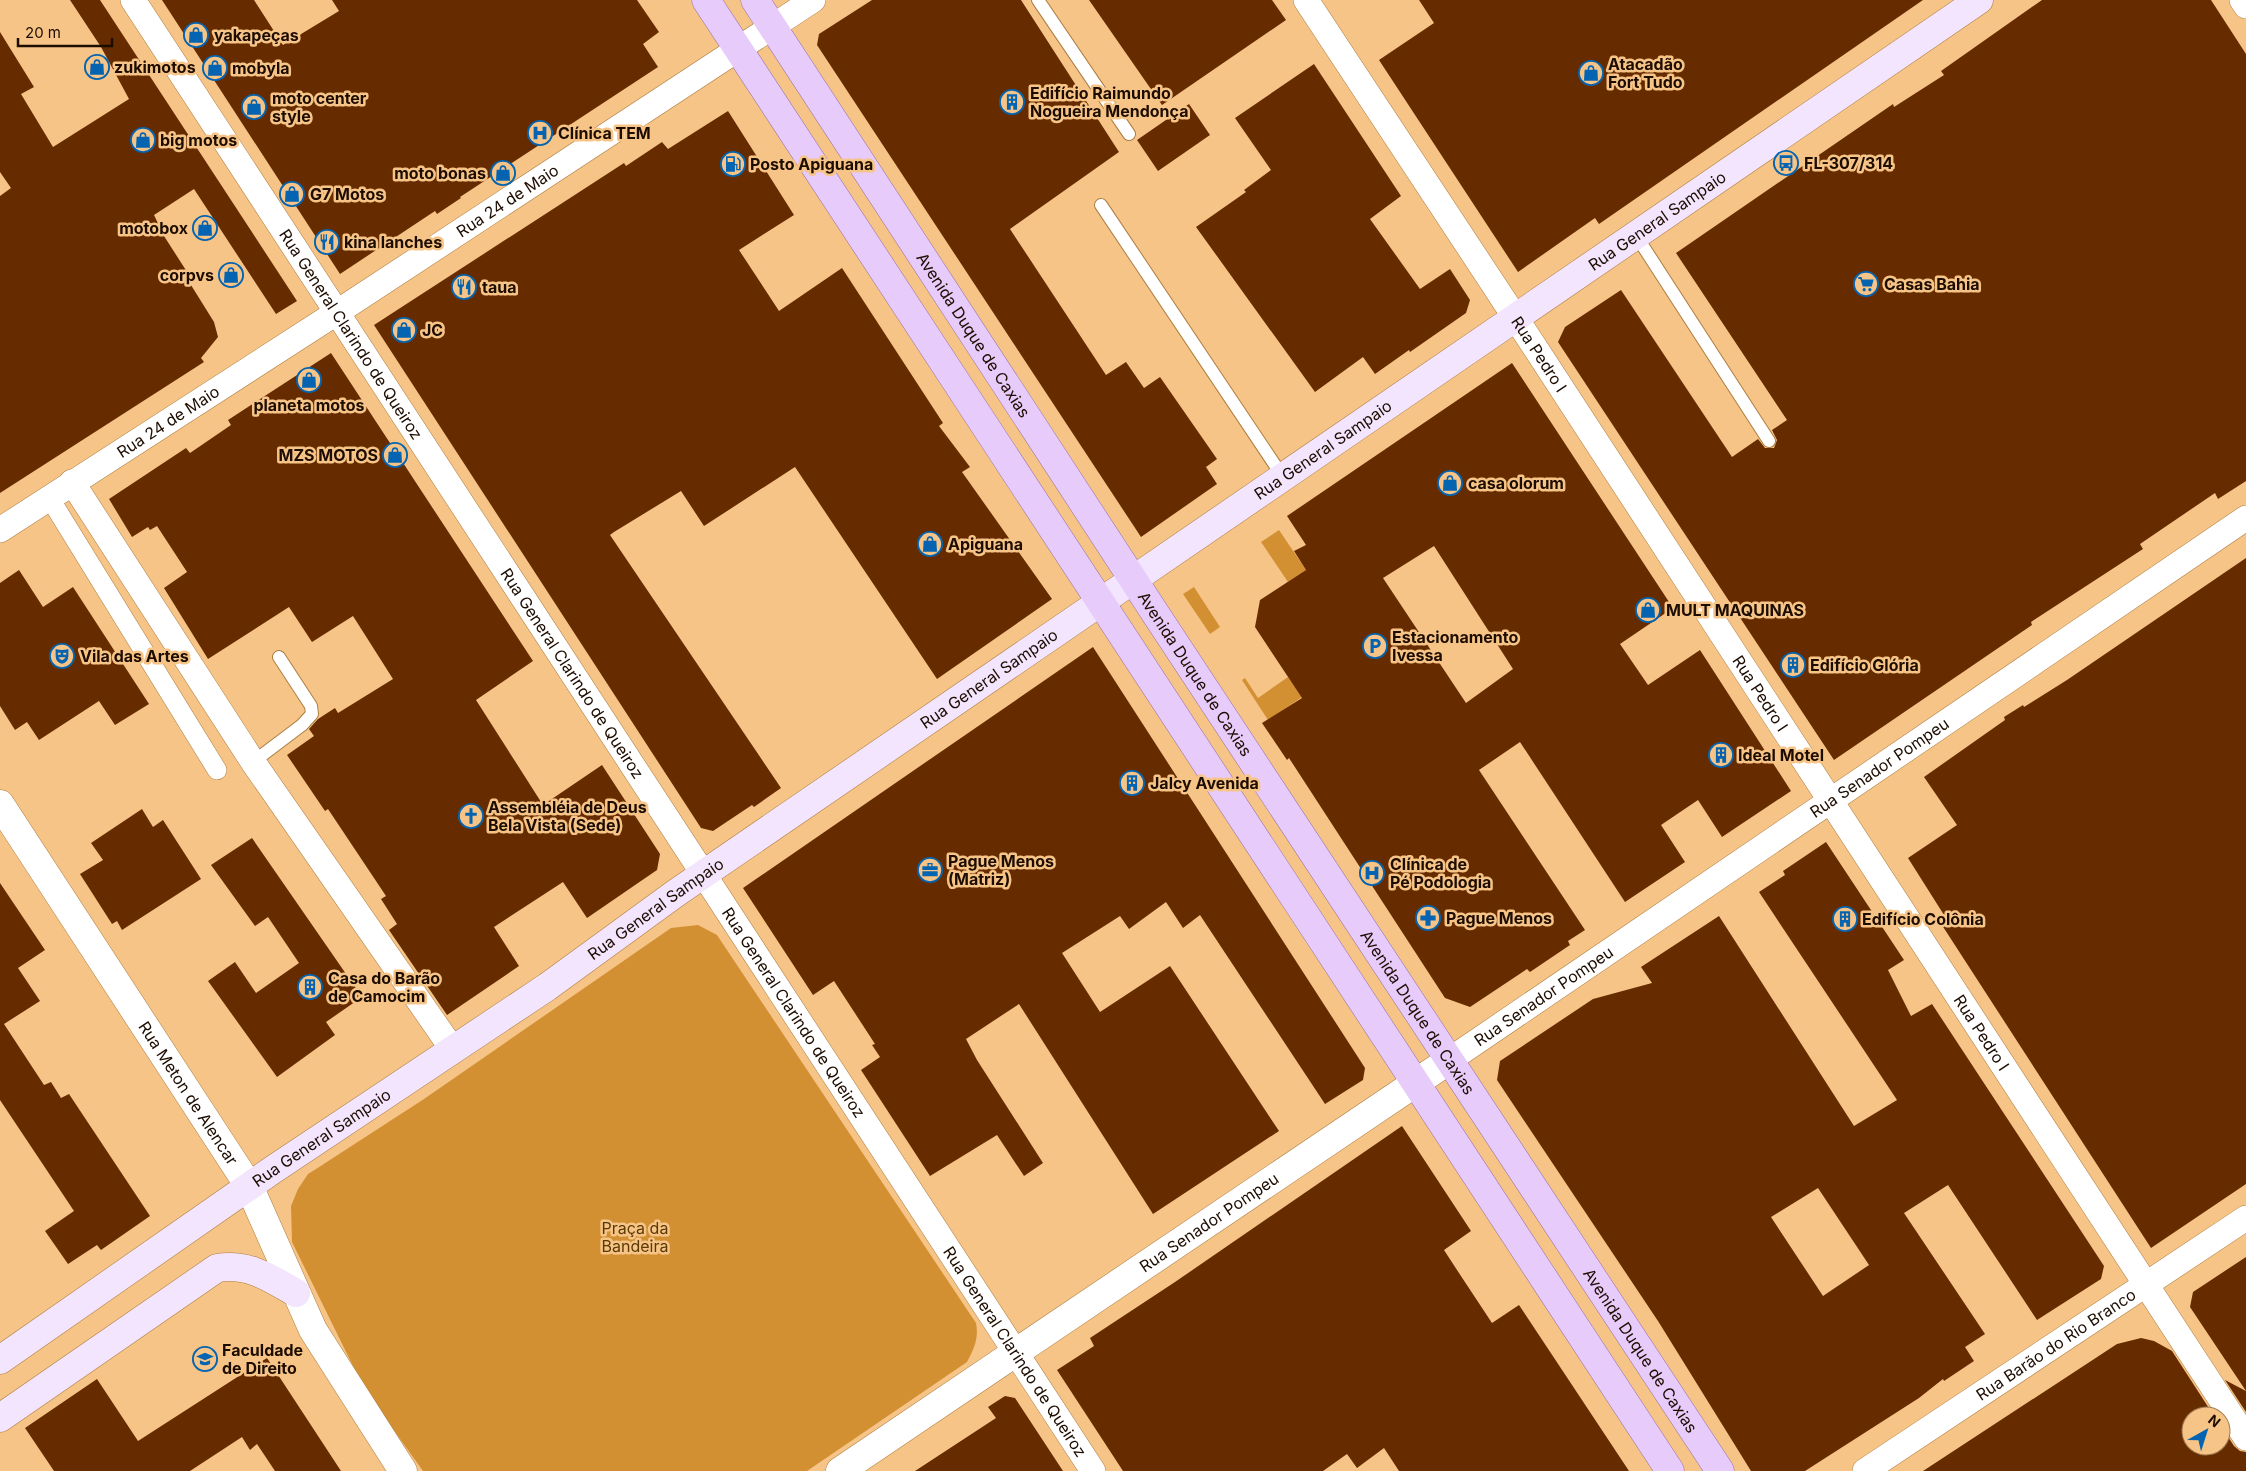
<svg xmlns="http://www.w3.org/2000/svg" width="2246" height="1471" viewBox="0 0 2246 1471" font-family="Inter,sans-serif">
<rect width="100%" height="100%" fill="#f7c487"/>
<!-- green -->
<path fill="#d29033" d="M 1279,530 L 1306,570 L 1288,582 L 1261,542 Z
M 1194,587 L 1220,627 L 1210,634 L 1183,594 Z
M 1288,677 L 1302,697 L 1268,720 L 1242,680 L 1245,678 L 1258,698 Z
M 698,925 L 717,935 L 976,1323 C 979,1338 974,1349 967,1362 L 807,1471 L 423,1471 L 385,1418 L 353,1366 L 292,1242 L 291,1206 L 298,1189 L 308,1174 L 316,1169 L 424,1099 L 671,928 Z"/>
<!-- building -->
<path fill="#662c00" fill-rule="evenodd" d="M 70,0 L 100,0 L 297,301 L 276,314 L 194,189 L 154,215 L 164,236 L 189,275 L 186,277 L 214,322 L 218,337 L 201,358 L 204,362 L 0,493 L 0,196 L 11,188 L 0,172 L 0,32 L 34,87 L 21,94 L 53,147 L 129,99 L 101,47 Z
M 162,0 L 254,0 L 283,45 L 339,11 L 332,0 L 637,0 L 659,32 L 643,44 L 658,67 L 460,197 L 461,198 L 437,214 L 435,211 L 340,274 Z
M 872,0 L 1021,0 L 1119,152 L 1010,229 L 1106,375 L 1126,362 L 1144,388 L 1160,377 L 1217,459 L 1206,467 L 1217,484 L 1141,537 L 817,45 L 819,34 Z
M 1089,0 L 1272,0 L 1286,20 L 1162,105 Z
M 1419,0 L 1923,0 L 1599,224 L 1595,218 L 1518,272 L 1379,60 L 1434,23 Z
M 2042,0 L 2211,0 L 2246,54 L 2246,481 L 2218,499 L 2215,493 L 2140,544 L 2143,549 L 2031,622 L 2032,625 L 1834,760 L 1558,342 L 1565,327 L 1621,290 L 1732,457 L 1758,439 L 1765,448 L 1774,448 L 1777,440 L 1772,430 L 1787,420 L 1676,253 L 1893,104 L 1894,107 L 1944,75 L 1941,71 Z
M 1314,64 L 1401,196 L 1370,219 L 1420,289 L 1450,269 L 1470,300 L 1466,313 L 1410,352 L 1409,350 L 1375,374 L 1363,357 L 1315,392 L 1196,227 L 1246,192 L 1244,190 L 1271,170 L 1235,118 Z
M 1189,104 L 1210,135 L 1158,171 L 1137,140 Z
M 728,111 L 794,215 L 739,250 L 779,311 L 842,268 L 943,423 L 939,426 L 970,467 L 962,472 L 1052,599 L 937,679 L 795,467 L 704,526 L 681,491 L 614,532 L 610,535 L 781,788 L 754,807 L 752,805 L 713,831 L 701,828 L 374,325 L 624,163 L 626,166 L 662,142 L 668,149 Z
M 331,353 L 533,661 L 476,700 L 543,805 L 602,765 L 660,854 L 657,870 L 587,918 L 563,882 L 494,927 L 519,966 L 447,1015 L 389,930 L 397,924 L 381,899 L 386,896 L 328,809 L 325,811 L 287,755 L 314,736 L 309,729 L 318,719 L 335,708 L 338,713 L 393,679 L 353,616 L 312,642 L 289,607 L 208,659 L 164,588 L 187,572 L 157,526 L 150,530 L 148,527 L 132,537 L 109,499 L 186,448 L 190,453 L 231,425 L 228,420 Z
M 1512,363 L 1673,608 L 1620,644 L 1648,685 L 1700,650 L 1791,791 L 1722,837 L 1698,800 L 1661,825 L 1685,862 L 1625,902 L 1520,742 L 1479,770 L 1585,930 L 1568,941 L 1570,945 L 1530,972 L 1527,969 L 1470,1007 L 1445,998 L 1289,758 L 1287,760 L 1262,723 L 1302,698 L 1255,627 L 1260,600 L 1306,570 L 1294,551 L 1306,545 L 1287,516 ZM 1434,546 L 1513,669 L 1466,703 L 1383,578 Z
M 2246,558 L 2246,1184 L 2151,1248 L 1938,919 L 1944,915 L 1908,858 L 1957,825 L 1924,777 L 2005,720 L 2004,717 L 2023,705 L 2024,707 L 2067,680 Z
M 19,570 L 43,607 L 73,587 L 149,704 L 115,725 L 99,701 L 39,740 L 27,722 L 15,730 L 0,706 L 0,583 Z
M 1093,647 L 1365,1068 L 1363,1080 L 1325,1104 L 1200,915 L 1183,928 L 1166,902 L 1129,929 L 1120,916 L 1062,953 L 1100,1012 L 1170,966 L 1279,1131 L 1153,1214 L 1019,1004 L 966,1039 L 977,1060 L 1043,1163 L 1024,1176 L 997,1135 L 930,1176 L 861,1070 L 880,1057 L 872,1045 L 875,1044 L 834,981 L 813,995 L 743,888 Z
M 142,809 L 153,827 L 163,820 L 201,879 L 122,930 L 117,921 L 112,924 L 80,874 L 103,860 L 91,843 Z
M 252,838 L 362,997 L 326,1022 L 335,1035 L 277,1077 L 208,981 L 235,962 L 256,993 L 299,963 L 268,917 L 255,926 L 211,865 Z
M 1826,842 L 1904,960 L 1888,970 L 1911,1016 L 1932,1004 L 2104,1266 L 2101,1279 L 2037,1320 L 1948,1185 L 1904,1213 L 1985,1334 L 1965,1347 L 1974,1361 L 1944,1381 L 1943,1379 L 1919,1398 L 1805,1471 L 1751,1471 L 1658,1321 L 1497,1080 L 1500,1061 L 1593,999 L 1652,983 L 1641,967 L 1719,916 L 1854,1126 L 1897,1100 L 1759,892 L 1785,875 L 1783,871 ZM 1818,1188 L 1869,1265 L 1823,1296 L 1771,1217 Z
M 0,883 L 45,950 L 18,968 L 40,1001 L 4,1024 L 44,1085 L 51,1082 L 61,1098 L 69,1094 L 150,1216 L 101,1250 L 97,1245 L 68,1264 L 45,1231 L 74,1211 L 0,1100 Z
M 1402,1126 L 1471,1231 L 1444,1250 L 1457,1270 L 1492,1323 L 1519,1305 L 1629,1471 L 1399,1471 L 1384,1448 L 1357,1468 L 1347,1454 L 1323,1471 L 1123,1471 L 1057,1370 L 1094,1346 L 1090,1338 L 1175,1282 Z
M 2246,1257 L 2246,1412 L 2225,1380 L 2246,1391 L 2190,1307 L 2193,1292 Z
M 2141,1338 L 2154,1341 L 2172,1351 L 2214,1416 L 2191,1416 L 2191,1446 L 2221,1446 L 2221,1426 L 2234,1446 L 2240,1451 L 2246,1452 L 2246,1471 L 1923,1471 L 2117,1344 Z
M 267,1358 L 341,1471 L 275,1471 L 257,1444 L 250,1450 L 242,1437 L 190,1471 L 54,1471 L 25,1428 L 97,1379 L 138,1441 Z
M 1005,1396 L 1015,1398 L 1063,1471 L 915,1471 L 996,1418 L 988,1407 Z"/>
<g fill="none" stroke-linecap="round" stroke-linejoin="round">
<defs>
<path id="service" d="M 1038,0 L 1129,134
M 1101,205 L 1283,477
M 1637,237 L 1769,441
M 253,762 L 302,725 L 312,714 L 311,706 L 279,657"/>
<path id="pedestrian" d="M 49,497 L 217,770"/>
<g id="minor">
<path id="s1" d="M 133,0 L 1093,1471"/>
<path id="s2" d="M 1306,0 L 1536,349 L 2246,1438"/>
<path d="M 2242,0 L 2246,6"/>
<path d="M 72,482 L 253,762 L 453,1050"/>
<path id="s3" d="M 0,530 L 336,313 L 813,0"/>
<path id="s4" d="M 1451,1059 L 2246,518"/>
<path id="s5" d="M 1865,1471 L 2246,1218"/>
</g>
<g id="tertiary">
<path id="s6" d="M 0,804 L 249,1186 L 313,1330 L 403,1471"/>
<path id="s7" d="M 840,1471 L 1451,1059"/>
</g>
<g id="secondary">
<path id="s8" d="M 0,1360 L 271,1171 L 547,987 L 676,893 L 1979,0"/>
<path d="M 0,1418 L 217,1268 C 249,1263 270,1278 296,1293"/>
</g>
<g id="primary">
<path d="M 706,0 L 1670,1471"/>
<path id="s9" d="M 755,0 L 1155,613 L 1720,1471"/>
</g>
</defs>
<!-- service casing -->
<use href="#service" stroke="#ad7e41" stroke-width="14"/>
<!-- pedestrian casing -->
<use href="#pedestrian" stroke="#ad7e41" stroke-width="20"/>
<!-- minor casing -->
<use href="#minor" stroke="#ad7e41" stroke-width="26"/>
<!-- tertiary casing -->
<use href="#tertiary" stroke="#ad7e41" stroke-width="29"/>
<!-- secondary casing -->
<use href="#secondary" stroke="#ad7e41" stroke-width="29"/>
<!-- primary casing -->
<use href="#primary" stroke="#9671a1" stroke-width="29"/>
<!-- service -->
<use href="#service" stroke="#fff" stroke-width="12"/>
<!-- pedestrian -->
<use href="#pedestrian" stroke="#fff" stroke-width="19"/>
<!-- minor -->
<use href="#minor" stroke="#fff" stroke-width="25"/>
<!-- tertiary -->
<use href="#tertiary" stroke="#fff" stroke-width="28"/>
<!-- secondary -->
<use href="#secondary" stroke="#f3e5fd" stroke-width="28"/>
<!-- primary -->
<use href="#primary" stroke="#e7cbfa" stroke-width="28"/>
</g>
<!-- icons -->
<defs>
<symbol id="shop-ring" viewBox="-11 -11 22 22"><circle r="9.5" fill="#f7c487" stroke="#0464b1" stroke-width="1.5"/><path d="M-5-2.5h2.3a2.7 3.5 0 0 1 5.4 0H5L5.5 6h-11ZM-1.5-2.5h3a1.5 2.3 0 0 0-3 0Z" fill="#0464b1"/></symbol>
<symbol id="building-ring" viewBox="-11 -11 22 22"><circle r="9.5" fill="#f7c487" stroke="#0464b1" stroke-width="1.5"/><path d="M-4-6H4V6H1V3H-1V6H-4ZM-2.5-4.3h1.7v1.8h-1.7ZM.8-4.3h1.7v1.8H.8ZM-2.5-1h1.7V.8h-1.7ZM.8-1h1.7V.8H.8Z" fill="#0464b1"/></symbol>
<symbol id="hospital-ring" viewBox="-11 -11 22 22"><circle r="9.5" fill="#f7c487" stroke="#0464b1" stroke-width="1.5"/><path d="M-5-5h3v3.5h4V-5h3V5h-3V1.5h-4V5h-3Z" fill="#0464b1"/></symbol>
<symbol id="bus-ring" viewBox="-11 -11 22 22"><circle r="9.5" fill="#f7c487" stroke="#0464b1" stroke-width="1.5"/><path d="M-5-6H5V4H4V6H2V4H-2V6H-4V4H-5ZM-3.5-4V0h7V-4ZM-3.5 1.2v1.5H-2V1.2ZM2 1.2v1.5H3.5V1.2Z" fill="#0464b1"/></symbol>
<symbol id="fuel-ring" viewBox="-11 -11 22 22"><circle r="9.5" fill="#f7c487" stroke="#0464b1" stroke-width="1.5"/><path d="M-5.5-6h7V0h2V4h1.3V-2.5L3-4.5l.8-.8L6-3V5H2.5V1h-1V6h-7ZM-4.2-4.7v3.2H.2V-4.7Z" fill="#0464b1"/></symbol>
<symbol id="restaurant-ring" viewBox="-11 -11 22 22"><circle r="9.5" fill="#f7c487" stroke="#0464b1" stroke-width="1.5"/><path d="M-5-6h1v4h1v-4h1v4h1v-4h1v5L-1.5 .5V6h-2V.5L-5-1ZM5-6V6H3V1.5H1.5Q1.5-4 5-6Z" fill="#0464b1"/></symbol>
<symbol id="supermarket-ring" viewBox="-11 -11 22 22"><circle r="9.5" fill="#f7c487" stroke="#0464b1" stroke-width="1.5"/><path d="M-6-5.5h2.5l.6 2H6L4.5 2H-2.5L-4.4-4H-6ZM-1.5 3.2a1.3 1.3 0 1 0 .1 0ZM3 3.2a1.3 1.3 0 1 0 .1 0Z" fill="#0464b1"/></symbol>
<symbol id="parking-ring" viewBox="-11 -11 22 22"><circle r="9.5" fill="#f7c487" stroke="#0464b1" stroke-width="1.5"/><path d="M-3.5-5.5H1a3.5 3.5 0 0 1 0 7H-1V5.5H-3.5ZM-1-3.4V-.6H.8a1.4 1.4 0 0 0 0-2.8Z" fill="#0464b1"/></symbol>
<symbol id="theatre-ring" viewBox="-11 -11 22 22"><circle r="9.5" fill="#f7c487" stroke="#0464b1" stroke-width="1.5"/><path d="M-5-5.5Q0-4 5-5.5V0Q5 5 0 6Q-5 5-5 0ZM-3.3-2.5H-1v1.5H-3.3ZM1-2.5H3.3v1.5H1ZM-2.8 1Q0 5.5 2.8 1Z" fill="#0464b1"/></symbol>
<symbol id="church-ring" viewBox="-11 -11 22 22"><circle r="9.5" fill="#f7c487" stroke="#0464b1" stroke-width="1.5"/><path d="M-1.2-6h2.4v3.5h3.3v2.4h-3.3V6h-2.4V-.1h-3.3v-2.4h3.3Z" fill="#0464b1"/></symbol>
<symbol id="office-ring" viewBox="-11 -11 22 22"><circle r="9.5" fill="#f7c487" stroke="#0464b1" stroke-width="1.5"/><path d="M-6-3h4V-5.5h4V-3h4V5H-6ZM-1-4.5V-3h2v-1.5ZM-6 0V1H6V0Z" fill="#0464b1"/></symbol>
<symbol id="pharmacy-ring" viewBox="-11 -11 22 22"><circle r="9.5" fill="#f7c487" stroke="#0464b1" stroke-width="1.5"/><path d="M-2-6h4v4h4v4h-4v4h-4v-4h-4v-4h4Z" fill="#0464b1"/></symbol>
<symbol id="university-ring" viewBox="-11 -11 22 22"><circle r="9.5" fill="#f7c487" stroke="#0464b1" stroke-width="1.5"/><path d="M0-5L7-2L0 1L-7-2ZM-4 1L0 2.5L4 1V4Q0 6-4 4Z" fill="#0464b1"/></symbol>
</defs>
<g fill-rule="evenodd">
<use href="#shop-ring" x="182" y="21" width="28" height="28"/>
<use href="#shop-ring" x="83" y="53" width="28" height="28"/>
<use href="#shop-ring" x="201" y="54" width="28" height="28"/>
<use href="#shop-ring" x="1577" y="59" width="28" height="28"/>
<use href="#building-ring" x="998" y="88" width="28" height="28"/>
<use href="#shop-ring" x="240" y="93" width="28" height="28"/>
<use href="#hospital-ring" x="526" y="119" width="28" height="28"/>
<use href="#shop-ring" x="129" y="126" width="28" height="28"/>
<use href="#bus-ring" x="1772" y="149" width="28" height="28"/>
<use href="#fuel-ring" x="719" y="150" width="28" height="28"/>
<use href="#shop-ring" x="489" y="159" width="28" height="28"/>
<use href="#shop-ring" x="278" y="180" width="28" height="28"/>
<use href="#shop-ring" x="191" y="214" width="28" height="28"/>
<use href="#restaurant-ring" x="313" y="228" width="28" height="28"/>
<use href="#shop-ring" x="217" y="261" width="28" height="28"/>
<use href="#supermarket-ring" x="1852" y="270" width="28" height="28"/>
<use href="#restaurant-ring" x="450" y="273" width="28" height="28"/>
<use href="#shop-ring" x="390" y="316" width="28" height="28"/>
<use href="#shop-ring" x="295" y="366" width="28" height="28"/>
<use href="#shop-ring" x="381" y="441" width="28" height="28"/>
<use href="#shop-ring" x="1436" y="469" width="28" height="28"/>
<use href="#shop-ring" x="916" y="530" width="28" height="28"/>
<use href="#shop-ring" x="1634" y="596" width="28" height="28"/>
<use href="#parking-ring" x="1361" y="632" width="28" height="28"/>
<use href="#theatre-ring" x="48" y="642" width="28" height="28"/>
<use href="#building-ring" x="1779" y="651" width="28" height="28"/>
<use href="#building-ring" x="1707" y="741" width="28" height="28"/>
<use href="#building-ring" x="1118" y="769" width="28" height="28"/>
<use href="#church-ring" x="457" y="802" width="28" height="28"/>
<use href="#office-ring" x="916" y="856" width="28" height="28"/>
<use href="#hospital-ring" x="1358" y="859" width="28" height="28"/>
<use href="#pharmacy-ring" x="1414" y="904" width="28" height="28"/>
<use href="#building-ring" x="1831" y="905" width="28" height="28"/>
<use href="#building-ring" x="296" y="973" width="28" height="28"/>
<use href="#university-ring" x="191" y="1345" width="28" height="28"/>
</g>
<g text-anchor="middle" stroke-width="5" stroke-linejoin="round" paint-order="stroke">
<!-- poi labels -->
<g font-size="16" font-weight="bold" fill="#1d0c00" stroke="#f7c487" text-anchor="start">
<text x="214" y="41">yakapeças</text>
<text x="1608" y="70">Atacadão<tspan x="1608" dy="18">Fort Tudo</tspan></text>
<text x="114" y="73">zukimotos</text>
<text x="232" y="74">mobyla</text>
<text x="1030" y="99">Edifício Raimundo<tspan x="1030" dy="18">Nogueira Mendonça</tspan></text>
<text x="272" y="104">moto center<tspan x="272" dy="18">style</tspan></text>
<text x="558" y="139">Clínica TEM</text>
<text x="160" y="146">big motos</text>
<text x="1804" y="169">FL-307/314</text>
<text x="750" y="170">Posto Apiguana</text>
<text x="486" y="179" text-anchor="end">moto bonas</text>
<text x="310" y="200">G7 Motos</text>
<text x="188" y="234" text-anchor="end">motobox</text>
<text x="344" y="248">kina lanches</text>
<text x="214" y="281" text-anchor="end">corpvs</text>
<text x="1884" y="290">Casas Bahia</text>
<text x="482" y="293">taua</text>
<text x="422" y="336">JC</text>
<text x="309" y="411" text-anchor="middle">planeta motos</text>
<text x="378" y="461" text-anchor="end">MZS MOTOS</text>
<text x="1468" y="489">casa olorum</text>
<text x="948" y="550">Apiguana</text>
<text x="1666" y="616">MULT MAQUINAS</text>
<text x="1392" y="643">Estacionamento<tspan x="1392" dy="18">Ivessa</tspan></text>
<text x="80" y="662">Vila das Artes</text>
<text x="1810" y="671">Edifício Glória</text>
<text x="1738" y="761">Ideal Motel</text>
<text x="1150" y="789">Jalcy Avenida</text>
<text x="488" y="813">Assembléia de Deus<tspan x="488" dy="18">Bela Vista (Sede)</tspan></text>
<text x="948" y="867">Pague Menos<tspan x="948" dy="18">(Matriz)</tspan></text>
<text x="1390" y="870">Clínica de<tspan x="1390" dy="18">Pé Podologia</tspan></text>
<text x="1446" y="924">Pague Menos</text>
<text x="1862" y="925">Edifício Colônia</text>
<text x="328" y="984">Casa do Barão<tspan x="328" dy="18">de Camocim</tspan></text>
<text x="222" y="1356">Faculdade<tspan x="222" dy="18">de Direito</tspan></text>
</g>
<!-- street labels -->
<g font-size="16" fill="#1d0c00" stroke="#f7c487">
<text dy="6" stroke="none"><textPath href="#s3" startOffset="605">Rua 24 de Maio</textPath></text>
<text dy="6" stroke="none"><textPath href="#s8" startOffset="2011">Rua General Sampaio</textPath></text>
<text dy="6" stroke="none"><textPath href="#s1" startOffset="399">Rua General Clarindo de Queiroz</textPath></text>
<text dy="6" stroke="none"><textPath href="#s9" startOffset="400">Avenida Duque de Caxias</textPath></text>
<text dy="6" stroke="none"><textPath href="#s2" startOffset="424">Rua Pedro I</textPath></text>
<text dy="6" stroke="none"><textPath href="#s3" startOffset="200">Rua 24 de Maio</textPath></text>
<text dy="6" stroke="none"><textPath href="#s8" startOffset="1606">Rua General Sampaio</textPath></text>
<text dy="6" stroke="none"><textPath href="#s1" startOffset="804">Rua General Clarindo de Queiroz</textPath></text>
<text dy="6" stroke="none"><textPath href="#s9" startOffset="805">Avenida Duque de Caxias</textPath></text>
<text dy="6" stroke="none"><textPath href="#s8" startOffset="1201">Rua General Sampaio</textPath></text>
<text dy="6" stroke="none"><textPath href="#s2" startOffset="829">Rua Pedro I</textPath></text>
<text dy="6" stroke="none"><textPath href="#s4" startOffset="518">Rua Senador Pompeu</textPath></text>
<text dy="6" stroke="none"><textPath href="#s8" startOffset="796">Rua General Sampaio</textPath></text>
<text dy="6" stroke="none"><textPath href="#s4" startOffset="112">Rua Senador Pompeu</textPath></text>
<text dy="6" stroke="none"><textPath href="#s9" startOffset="1210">Avenida Duque de Caxias</textPath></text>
<text dy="6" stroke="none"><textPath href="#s1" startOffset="1209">Rua General Clarindo de Queiroz</textPath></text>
<text dy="6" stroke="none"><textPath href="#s2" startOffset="1234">Rua Pedro I</textPath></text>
<text dy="6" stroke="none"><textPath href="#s6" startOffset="345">Rua Meton de Alencar</textPath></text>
<text dy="6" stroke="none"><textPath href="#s8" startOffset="391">Rua General Sampaio</textPath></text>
<text dy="6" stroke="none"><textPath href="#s7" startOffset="445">Rua Senador Pompeu</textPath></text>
<text dy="6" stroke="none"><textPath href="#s5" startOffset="229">Rua Barão do Rio Branco</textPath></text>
<text dy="6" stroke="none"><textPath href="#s9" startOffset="1615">Avenida Duque de Caxias</textPath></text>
<text dy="6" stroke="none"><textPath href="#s1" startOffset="1614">Rua General Clarindo de Queiroz</textPath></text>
</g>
<!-- park labels -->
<g font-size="16" fill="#5b3903" stroke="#f7c487">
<text x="635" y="1234">Praça da<tspan x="635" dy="18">Bandeira</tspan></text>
</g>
</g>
<!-- north arrow -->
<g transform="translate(2206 1431) rotate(39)"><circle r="24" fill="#f7c487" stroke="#a07a51"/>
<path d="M0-4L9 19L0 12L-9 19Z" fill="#0464b1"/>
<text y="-8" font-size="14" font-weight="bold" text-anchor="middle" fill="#1d0c00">N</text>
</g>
<!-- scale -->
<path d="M18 38v8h94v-8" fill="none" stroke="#1d0c00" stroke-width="2.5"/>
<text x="25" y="38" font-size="15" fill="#1d0c00" stroke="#f7c487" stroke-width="4" paint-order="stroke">20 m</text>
</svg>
